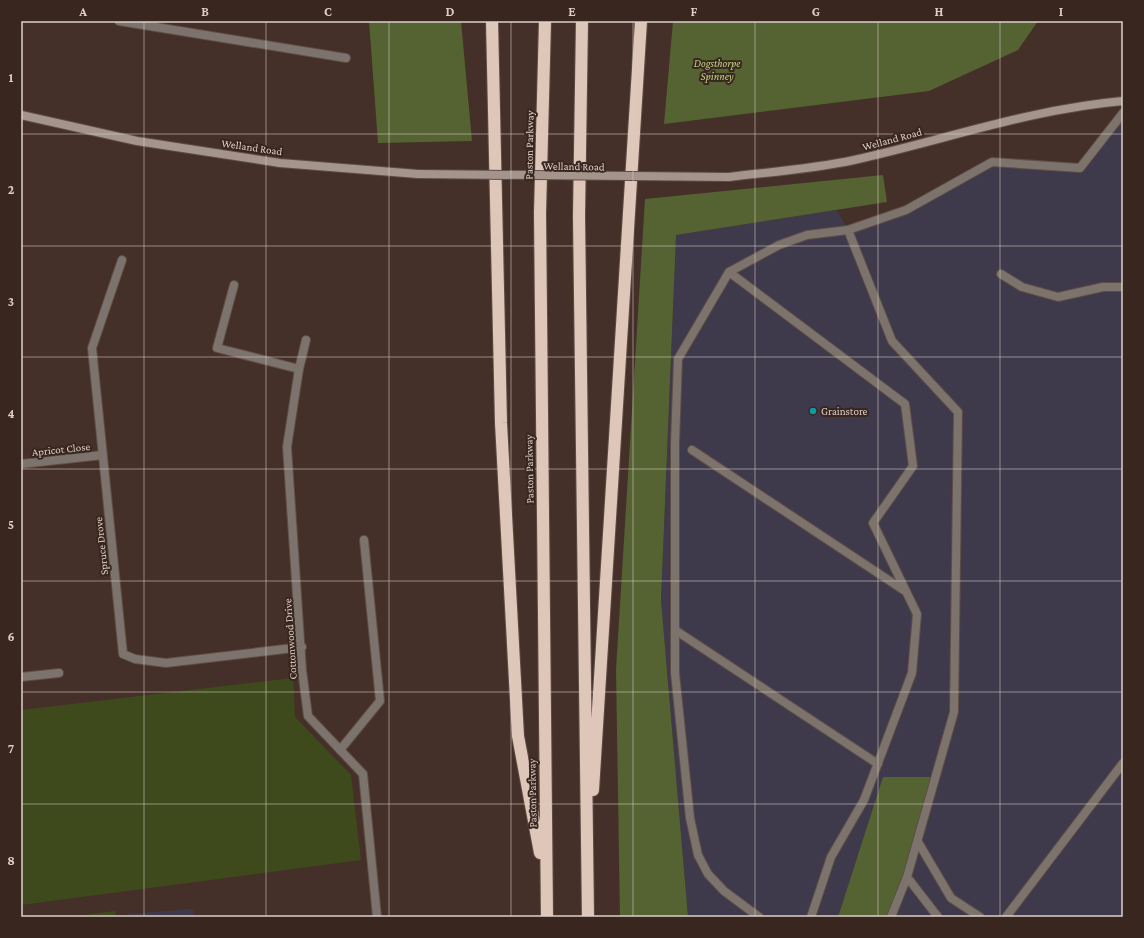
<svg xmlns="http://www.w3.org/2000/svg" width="1144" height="938" viewBox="0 0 1144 938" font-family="'Crimson Pro',serif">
<rect width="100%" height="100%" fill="#443028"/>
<!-- industrial -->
<path fill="#3f3a4b" d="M 1123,113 L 1123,917 L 891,917 L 883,778 L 838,917 L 688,917 L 661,600 L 676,235 L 836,210 L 849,230 L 906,210 L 992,162 L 1080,168 Z
M 193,909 L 194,917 L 129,917 L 128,914 Z"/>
<!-- green -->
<path fill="#3e4a1c" d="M 293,678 L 295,717 L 351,775 L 361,860 L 21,905 L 21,710 Z
M 115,911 L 116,917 L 70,917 Z"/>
<!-- forest -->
<path fill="#556232" d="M 369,21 L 461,21 L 472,141 L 378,143 Z
M 673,21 L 1038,21 L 1018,50 L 929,91 L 664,124 Z
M 883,175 L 887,202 L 676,235 L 661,600 L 688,917 L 620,917 L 616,670 L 645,199 Z
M 883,777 L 936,777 L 891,917 L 838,917 Z"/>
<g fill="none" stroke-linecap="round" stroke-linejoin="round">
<defs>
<path id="lane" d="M 729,272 L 678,359 L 675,443 L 675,673 L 690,818 L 698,855 L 708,874 L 724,891 L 759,917
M 1001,274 L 1022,287 L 1058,297 L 1103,287 L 1123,287
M 234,285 L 217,348 L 299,369
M 692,450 L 905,591
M 675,630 L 878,764
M 340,750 L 380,701 L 364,540
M 918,842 L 951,898 L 980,917
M 907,877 L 938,917
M 811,917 L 831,857 L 864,800 L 912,673 L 917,614 L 873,523 L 913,466 L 905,404 L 729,272 L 779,245 L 807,235 L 848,230 L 892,341 L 958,412 L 954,712 L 907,877 L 891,917
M 1006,917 L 1123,763"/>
<path id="street" d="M 119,21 L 346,58
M 848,230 L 906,210 L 992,162 L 1080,168 L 1123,113
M 122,260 L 92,348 L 123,654 L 135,659 L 166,663 L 302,647
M 306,340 L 299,369 L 287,447 L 302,670 L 308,716 L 363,774 L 377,917
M 21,464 L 103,455
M 21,677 L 59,673"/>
<path id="secondary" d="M 21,115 L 137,141 L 280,163 L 418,174
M 729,177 C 770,172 813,169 854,160 C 944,140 1031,109 1123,101"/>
<path id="highway" d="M 492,21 L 501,423 L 518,736 L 540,853
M 545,21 L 540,213 L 547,917
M 582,21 L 579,216 L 588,917
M 593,790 L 641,21"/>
</defs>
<!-- lane casing -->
<use href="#lane" stroke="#5f4d45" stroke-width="10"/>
<!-- street casing -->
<use href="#street" stroke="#5f4d45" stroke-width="10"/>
<!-- secondary casing -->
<use href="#secondary" stroke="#5f4d45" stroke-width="10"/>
<!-- highway casing -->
<use href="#highway" stroke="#5f4d45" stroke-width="14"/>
<!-- lane -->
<use href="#lane" stroke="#7c736d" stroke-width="8"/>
<!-- street -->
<use href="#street" stroke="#7c736d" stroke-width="8"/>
<!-- secondary -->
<use href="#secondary" stroke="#a4948c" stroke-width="8"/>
<!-- highway -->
<use href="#highway" stroke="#dec6b9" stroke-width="12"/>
<defs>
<path id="secondary-bridge" d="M 418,174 L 729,177"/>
</defs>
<!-- secondary-bridge casing -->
<use href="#secondary-bridge" stroke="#5f4d45" stroke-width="10" stroke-linecap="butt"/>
<!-- secondary-bridge -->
<use href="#secondary-bridge" stroke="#a4948c" stroke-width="8"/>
</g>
<!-- grid -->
<path fill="none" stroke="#dccfca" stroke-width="1" stroke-opacity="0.55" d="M 144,21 L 144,917M 266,21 L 266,917M 389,21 L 389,917M 511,21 L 511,917M 633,21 L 633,917M 755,21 L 755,917M 878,21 L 878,917M 1000,21 L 1000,917M 21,134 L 1123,134M 21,246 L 1123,246M 21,357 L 1123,357M 21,469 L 1123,469M 21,581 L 1123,581M 21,692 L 1123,692M 21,804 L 1123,804"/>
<!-- markers -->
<circle fill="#0f9aa8" stroke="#39261e" stroke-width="1.5" cx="813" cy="411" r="4"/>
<g text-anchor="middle" stroke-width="4" stroke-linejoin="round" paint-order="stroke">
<!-- park labels -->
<g font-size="11" font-style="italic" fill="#bcd286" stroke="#39261e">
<text x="717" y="67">Dogsthorpe<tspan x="717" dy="13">Spinney</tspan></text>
</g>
<!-- street labels -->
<g font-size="11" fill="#dccfca" stroke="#39261e">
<text transform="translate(892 139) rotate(-15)" y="4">Welland Road</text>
<text transform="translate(529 145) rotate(-89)" y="4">Paston Parkway</text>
<text transform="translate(252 147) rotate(8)" y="4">Welland Road</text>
<text transform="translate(574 166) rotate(1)" y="4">Welland Road</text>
<text transform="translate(61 449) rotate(-6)" y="4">Apricot Close</text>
<text transform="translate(529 469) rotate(-91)" y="4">Paston Parkway</text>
<text transform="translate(101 546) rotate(-96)" y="4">Spruce Drove</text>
<text transform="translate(290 639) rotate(-94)" y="4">Cottonwood Drive</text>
<text transform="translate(532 793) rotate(-91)" y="4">Paston Parkway</text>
</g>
<!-- poi labels -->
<g font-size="11" fill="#dccfca" stroke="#39261e" text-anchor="start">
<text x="821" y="415">Grainstore</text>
</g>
</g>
<!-- border -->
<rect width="1144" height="938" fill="none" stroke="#39261e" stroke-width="44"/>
<rect x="22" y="22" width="1100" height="894" fill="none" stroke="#dccfca" stroke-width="1.5"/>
<g font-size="13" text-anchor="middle" font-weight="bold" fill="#dccfca">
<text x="83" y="16">A</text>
<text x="205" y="16">B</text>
<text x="328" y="16">C</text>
<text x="450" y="16">D</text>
<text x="572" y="16">E</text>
<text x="694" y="16">F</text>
<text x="816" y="16">G</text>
<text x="939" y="16">H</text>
<text x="1061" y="16">I</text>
<text x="11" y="82">1</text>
<text x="11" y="194">2</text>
<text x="11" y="306">3</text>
<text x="11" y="418">4</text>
<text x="11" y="529">5</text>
<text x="11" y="641">6</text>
<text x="11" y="753">7</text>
<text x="11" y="865">8</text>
</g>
</svg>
